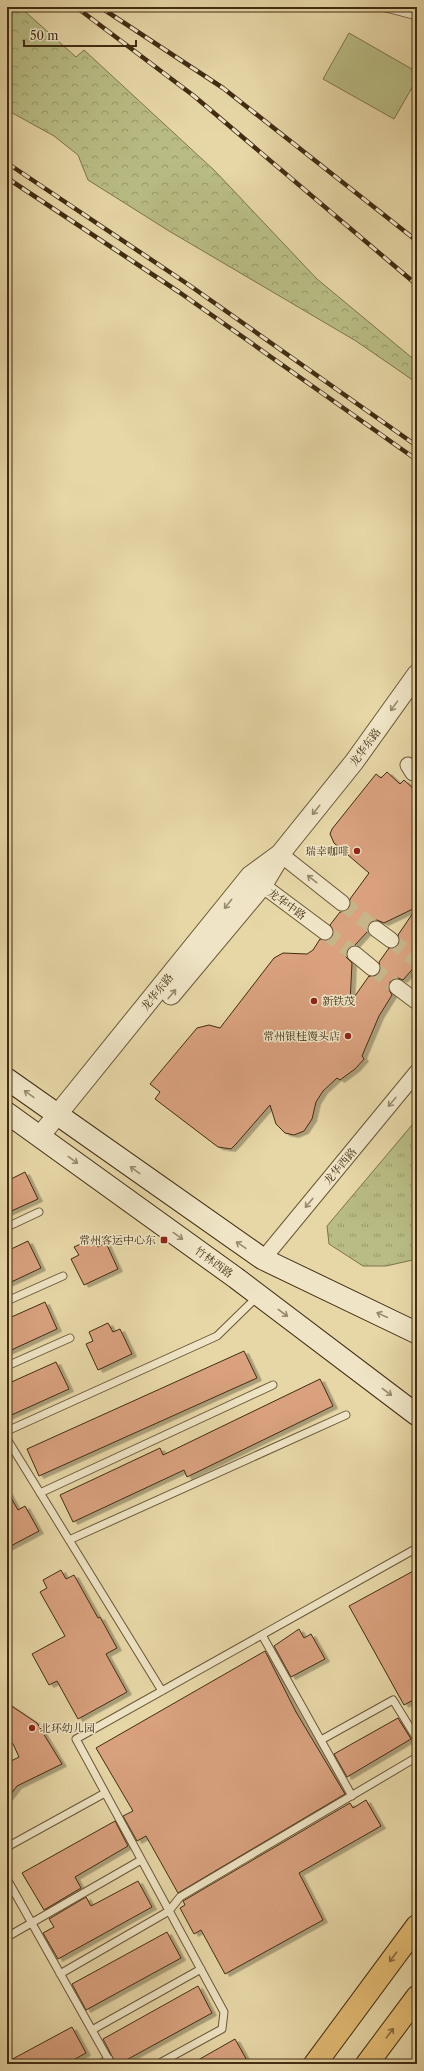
<svg xmlns="http://www.w3.org/2000/svg" width="424" height="2071" viewBox="0 0 424 2071" font-family="'Libre Caslon Text','Noto Serif SC',serif">
<defs>
<pattern id="forest-crowns" width="20" height="18" patternUnits="userSpaceOnUse"><rect width="20" height="18" fill="#b9bd85"/><path d="M2 6a3 3 0 1 1 6 0M12 15a3 3 0 1 1 6 0" fill="none" stroke="#989a6b"/></pattern>
<pattern id="park-tufts" width="24" height="20" patternUnits="userSpaceOnUse"><rect width="24" height="20" fill="#b9bd85"/><path d="M3 7l-1-3M5 7V3M7 7l1-3M15 17l-1-3M17 17v-4M19 17l1-3" fill="none" stroke="#989a6b"/></pattern>
<filter id="shadow"><feDropShadow dx="4.5" dy="2.5" stdDeviation="0" flood-color="#0004"/></filter>
</defs>
<rect width="100%" height="100%" fill="#e7d7a7"/>
<filter id="stains"><feTurbulence type="fractalNoise" baseFrequency=".005" numOctaves="4"/><feColorMatrix values="0 0 0 0 .2 0 0 0 0 .09 0 0 0 0 .02 0 0 0 .5 -.17"/></filter>
<radialGradient id="worn" r=".72"><stop offset=".6" stop-color="#630" stop-opacity="0"/><stop offset="1" stop-color="#630" stop-opacity=".3"/></radialGradient>
<!-- forest -->
<path fill="url(#forest-crowns)" stroke="#7d744c" d="M 7,7 L 20,7 L 76,57 L 84,50 L 215,171 L 317,279 L 417,362 L 417,383 L 356,341 L 169,231 L 88,180 L 78,155 L 54,136 L 7,110 Z"/>
<!-- park -->
<path fill="url(#park-tufts)" stroke="#7d744c" d="M 417,1119 L 417,1259 L 386,1266 L 363,1266 L 329,1244 L 327,1226 Z"/>
<!-- garden -->
<path fill="#b9bd85" stroke="#7d744c" d="M 349,33 L 417,72 L 417,79 L 394,119 L 323,79 Z"/>
<!-- building -->
<path fill="#d9a17e" stroke="#412c12" filter="url(#shadow)" d="M 387,772 L 400,784 L 404,780 L 417,792 L 417,907 L 384,923 L 377,920 L 372,921 L 369,924 L 368,931 L 355,945 L 348,949 L 346,957 L 352,963 L 350,1003 L 369,976 L 375,977 L 379,973 L 381,969 L 379,962 L 389,948 L 394,948 L 398,945 L 400,941 L 398,935 L 417,907 L 417,964 L 403,980 L 398,978 L 390,982 L 389,990 L 392,995 L 379,1016 L 362,1056 L 364,1059 L 355,1069 L 340,1080 L 337,1078 L 323,1091 L 316,1102 L 312,1119 L 304,1131 L 294,1135 L 285,1133 L 276,1124 L 270,1105 L 236,1144 L 231,1149 L 218,1147 L 155,1099 L 160,1092 L 150,1084 L 197,1028 L 209,1025 L 220,1028 L 274,958 L 283,953 L 307,954 L 313,950 L 320,939 L 328,940 L 332,938 L 334,933 L 330,925 L 340,912 L 345,911 L 349,908 L 351,904 L 350,899 L 369,873 L 334,843 L 330,834 L 332,829 L 376,774 L 381,778 Z
M 25,1172 L 38,1199 L 7,1213 L 7,1181 Z
M 94,1238 L 98,1247 L 106,1243 L 118,1269 L 84,1285 L 71,1259 L 79,1255 L 74,1247 Z
M 28,1241 L 41,1268 L 7,1284 L 7,1251 Z
M 45,1302 L 57,1329 L 7,1352 L 7,1319 Z
M 108,1323 L 113,1332 L 120,1329 L 132,1354 L 98,1370 L 86,1344 L 93,1341 L 89,1332 Z
M 244,1351 L 257,1378 L 39,1476 L 27,1449 Z
M 56,1362 L 69,1389 L 7,1417 L 7,1384 Z
M 320,1379 L 333,1406 L 187,1477 L 184,1470 L 73,1522 L 60,1495 L 160,1448 L 163,1455 Z
M 7,1491 L 18,1510 L 25,1506 L 39,1531 L 7,1548 Z
M 417,1569 L 417,1698 L 404,1705 L 349,1606 Z
M 61,1570 L 66,1579 L 74,1575 L 98,1618 L 100,1617 L 117,1648 L 106,1654 L 127,1692 L 78,1719 L 57,1681 L 49,1685 L 32,1654 L 65,1636 L 40,1592 L 47,1588 L 43,1580 Z
M 299,1629 L 304,1638 L 311,1634 L 325,1659 L 291,1677 L 274,1646 Z
M 265,1651 L 296,1712 L 345,1794 L 178,1893 L 146,1836 L 137,1841 L 123,1816 L 133,1811 L 96,1748 Z
M 7,1703 L 37,1723 L 62,1764 L 17,1786 L 7,1799 L 7,1763 L 19,1757 L 13,1744 L 7,1739 Z
M 398,1718 L 411,1739 L 347,1777 L 334,1754 Z
M 366,1800 L 381,1826 L 299,1873 L 323,1920 L 225,1974 L 201,1930 L 194,1934 L 180,1908 L 185,1905 L 183,1901 L 350,1803 L 353,1808 Z
M 115,1821 L 128,1846 L 75,1877 L 81,1888 L 44,1910 L 22,1873 Z
M 138,1881 L 152,1907 L 58,1959 L 43,1933 L 54,1927 L 49,1919 L 86,1897 L 91,1906 Z
M 167,1932 L 181,1958 L 86,2010 L 72,1984 Z
M 198,1986 L 212,2013 L 119,2064 L 116,2064 L 103,2039 Z
M 72,2027 L 86,2053 L 66,2064 L 7,2064 L 7,2062 Z
M 235,2039 L 249,2064 L 191,2064 Z"/>
<g fill="none" stroke-linecap="round" stroke-linejoin="round">
<!-- minor-tunnel -->
<path stroke="#c6b589" stroke-width="15" stroke-dasharray="15 8" stroke-linecap="butt" d="M 342,903 L 376,929
M 325,932 L 355,954
M 391,940 L 417,961
M 372,968 L 397,987"/>
<defs>
<path id="service" d="M 382,7 L 417,16
M 7,1227 L 39,1212
M 7,1301 L 63,1276
M 7,1366 L 70,1338
M 7,1431 L 217,1336 L 257,1297
M 7,1439 L 162,1691
M 40,1493 L 273,1385
M 69,1540 L 346,1415
M 262,1635 L 352,1796
M 321,1740 L 393,1700 L 417,1739
M 7,1847 L 105,1793
M 7,1879 L 111,2064
M 7,1937 L 141,1860
M 60,1974 L 169,1911 L 180,1897 L 417,1757
M 92,2030 L 201,1969
M 100,2064 L 109,2059
M 158,2064 L 222,2029 L 224,2012 L 76,1739 L 417,1548"/>
<path id="minor" d="M 408,765 L 413,773 L 417,774
M 280,854 L 342,903
M 254,879 L 325,932
M 376,929 L 391,940
M 355,954 L 372,968
M 397,987 L 417,1002
M 263,1259 L 417,1072"/>
<path id="tertiary" d="M 171,995 L 262,886 L 277,861
M 40,1136 L 250,876 L 280,854 L 354,762 L 417,674"/>
<path id="secondary" d="M 7,1079 L 263,1259 L 417,1333
M 7,1113 L 236,1278 L 417,1415"/>
<path id="primary" d="M 315,2064 L 417,1926
M 367,2064 L 417,1997"/>
</defs>
<!-- service casing -->
<use href="#service" stroke="#6a5737" stroke-width="9"/>
<!-- minor casing -->
<use href="#minor" stroke="#6a5737" stroke-width="17"/>
<!-- tertiary casing -->
<use href="#tertiary" stroke="#6a5737" stroke-width="21"/>
<!-- secondary casing -->
<use href="#secondary" stroke="#412c12" stroke-width="23"/>
<!-- primary casing -->
<use href="#primary" stroke="#412c12" stroke-width="24"/>
<!-- service -->
<use href="#service" stroke="#efe5c6" stroke-width="7"/>
<!-- minor -->
<use href="#minor" stroke="#efe5c6" stroke-width="15"/>
<!-- tertiary -->
<use href="#tertiary" stroke="#efe5c6" stroke-width="19"/>
<!-- secondary -->
<use href="#secondary" stroke="#efe5c6" stroke-width="21"/>
<!-- primary -->
<use href="#primary" stroke="#e4bc74" stroke-width="22"/>
<defs>
<path id="rail" d="M 76,7 L 194,96 L 417,285
M 100,7 L 223,88 L 417,241
M 7,163 L 189,285 L 417,446
M 7,178 L 179,292 L 417,460"/>
</defs>
<!-- rail casing -->
<use href="#rail" stroke="#412c12" stroke-width="4.5"/>
<!-- rail -->
<use href="#rail" stroke="#efe5c6" stroke-width="3" stroke-dasharray="9" stroke-linecap="butt"/>
</g>
<!-- one-way arrows -->
<defs><path id="oneway-shaft" d="M-6 0H5M1.5-3L5.5 0L1.5 3" fill="none" stroke-width="1.6" stroke-linecap="round" stroke-linejoin="round"/></defs>
<g stroke="#98886c">
<use href="#oneway-shaft" transform="translate(394 706) rotate(126)"/>
<use href="#oneway-shaft" transform="translate(316 810) rotate(129)"/>
<use href="#oneway-shaft" transform="translate(312 879) rotate(-142)"/>
<use href="#oneway-shaft" transform="translate(228 904) rotate(129)"/>
<use href="#oneway-shaft" transform="translate(172 994) rotate(-50)"/>
<use href="#oneway-shaft" transform="translate(29 1094) rotate(-145)"/>
<use href="#oneway-shaft" transform="translate(392 1102) rotate(130)"/>
<use href="#oneway-shaft" transform="translate(73 1160) rotate(36)"/>
<use href="#oneway-shaft" transform="translate(135 1170) rotate(-144)"/>
<use href="#oneway-shaft" transform="translate(309 1203) rotate(130)"/>
<use href="#oneway-shaft" transform="translate(178 1236) rotate(36)"/>
<use href="#oneway-shaft" transform="translate(241 1245) rotate(-146)"/>
<use href="#oneway-shaft" transform="translate(283 1313) rotate(37)"/>
<use href="#oneway-shaft" transform="translate(382 1315) rotate(-155)"/>
<use href="#oneway-shaft" transform="translate(387 1392) rotate(37)"/>
</g>
<g stroke="#8a6d3e">
<use href="#oneway-shaft" transform="translate(393 1957) rotate(127)"/>
<use href="#oneway-shaft" transform="translate(390 2033) rotate(-53)"/>
</g>
<!-- markers -->
<g fill="#8f2418" stroke="#efe5c6" stroke-width="1.5">
<circle cx="357" cy="851" r="4"/>
<circle cx="314" cy="1001" r="4"/>
<circle cx="348" cy="1036" r="4"/>
<rect x="160" y="1236" width="8" height="8" rx="2"/>
<circle cx="32" cy="1728" r="4"/>
</g>
<g text-anchor="middle" stroke-width="3" stroke-linejoin="round" paint-order="stroke">
<!-- street labels -->
<g font-size="11" fill="#412c12" stroke="#efe5c6">
<text transform="translate(365 747) rotate(-54)" y="4">龙华东路</text>
<text transform="translate(287 904) rotate(36)" y="4">龙华中路</text>
<text transform="translate(157 992) rotate(-51)" y="4">龙华东路</text>
<text transform="translate(340 1166) rotate(-50)" y="4">龙华西路</text>
<text transform="translate(214 1262) rotate(36)" y="4">竹林西路</text>
</g>
<!-- poi labels -->
<g font-size="11" fill="#412c12" stroke="#efe5c6" text-anchor="end">
<text x="349" y="855">瑞幸咖啡</text>
<text x="322" y="1005" text-anchor="start">新铁茂</text>
<text x="340" y="1040">常州银桂馒头店</text>
<text x="156" y="1244">常州客运中心东</text>
<text x="40" y="1732" text-anchor="start">北环幼儿园</text>
</g>
</g>
<!-- margin -->
<rect width="424" height="2071" fill="none" stroke="#e7d7a7" stroke-width="24"/>
<rect x="8" y="8" width="408" height="2055" fill="none" stroke="#412c12" stroke-width="2"/>
<rect x="12" y="12" width="400" height="2047" fill="none" stroke="#412c12"/>
<!-- scale -->
<path d="M24 40v6h112v-6" fill="none" stroke="#412c12" stroke-width="2"/>
<text x="30" y="40" font-size="12" fill="#412c12" stroke="#efe5c6" stroke-width="3" paint-order="stroke">50 m</text>
<rect width="100%" height="100%" filter="url(#stains)"/>
<rect width="100%" height="100%" fill="url(#worn)"/>
</svg>
